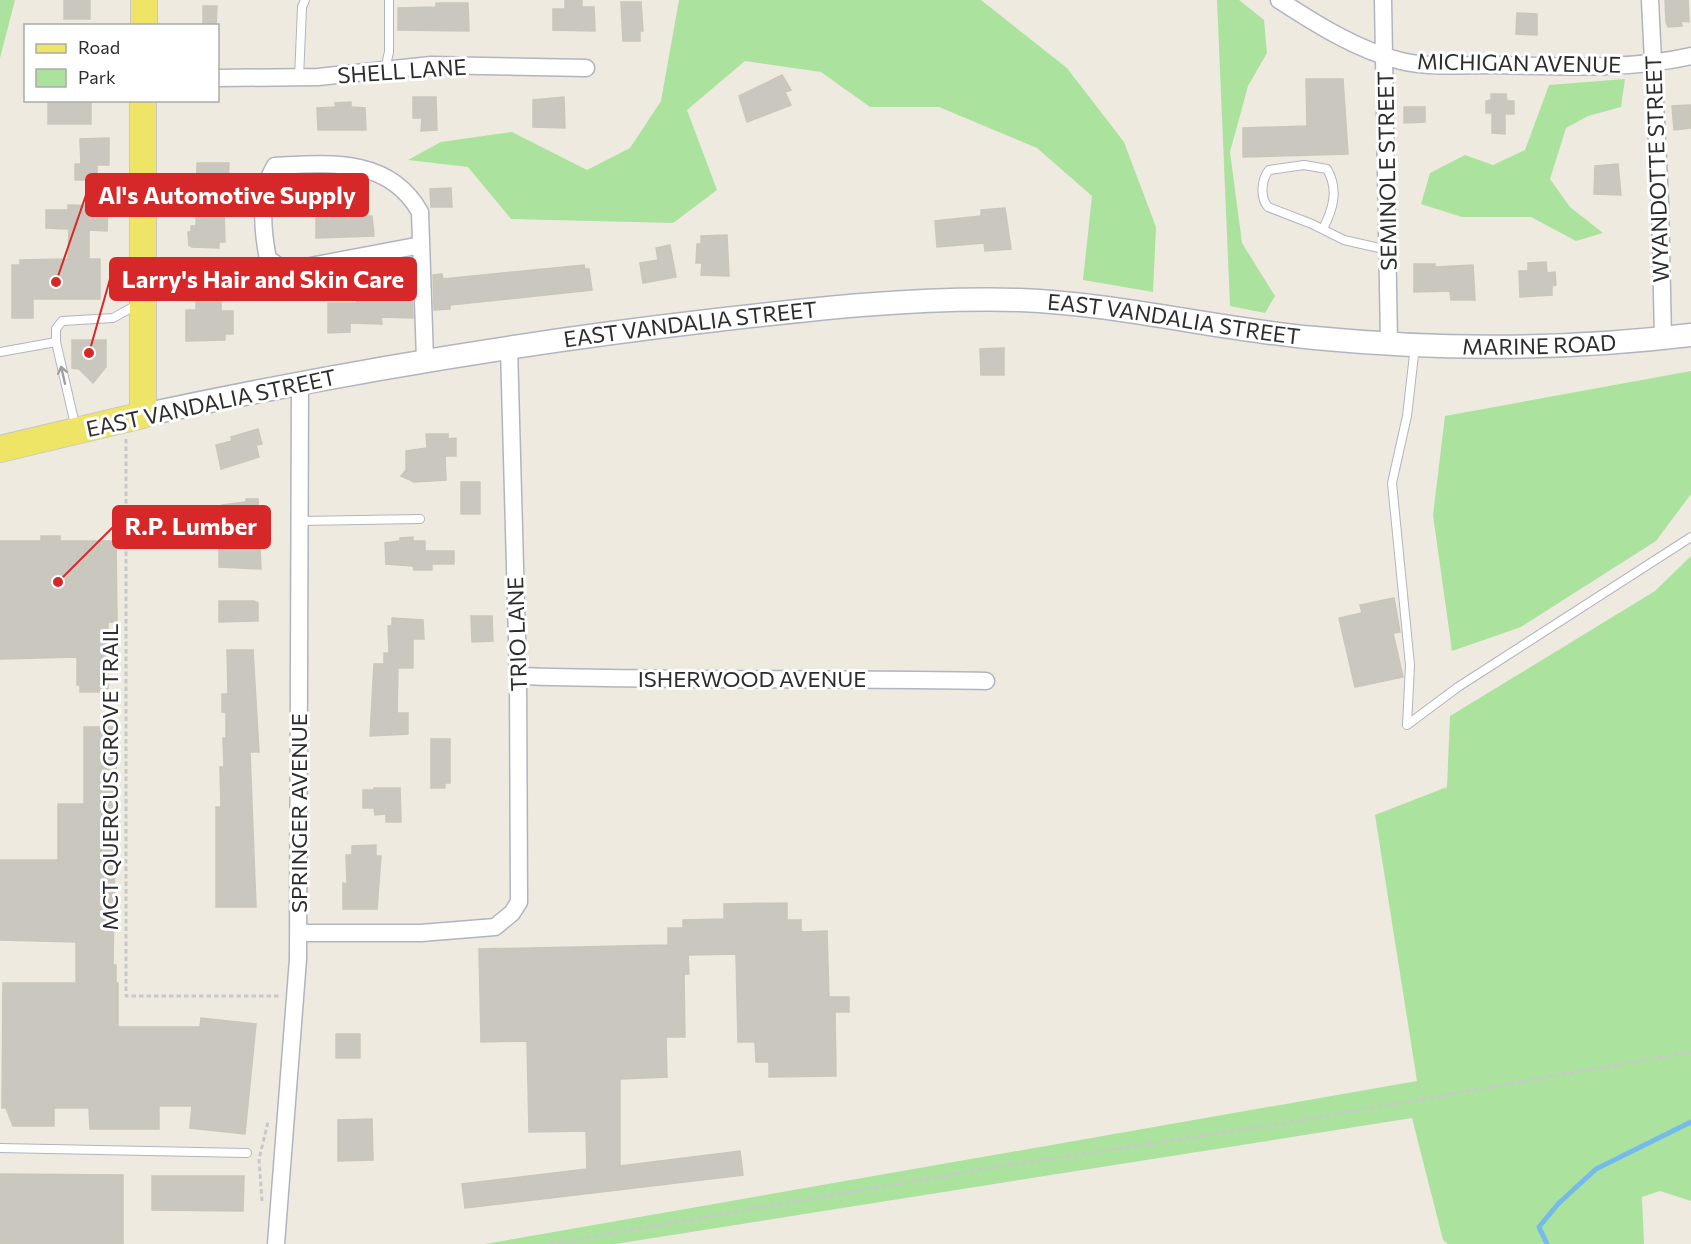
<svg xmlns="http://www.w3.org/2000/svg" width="1691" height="1244" viewBox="0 0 1691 1244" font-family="Commissioner,sans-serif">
<rect width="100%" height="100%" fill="#eeeae0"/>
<!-- green -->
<path fill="#abe39e" d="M 0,0 L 15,0 L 0,58 Z
M 679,0 L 981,0 L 1067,68 L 1124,142 L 1156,227 L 1153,292 L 1083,280 L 1092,196 L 1037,148 L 939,107 L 870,107 L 821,72 L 745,61 L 687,110 L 717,190 L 673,223 L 511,219 L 468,167 L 408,160 L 441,142 L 512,132 L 587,170 L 630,148 L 661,101 Z
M 1217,0 L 1239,0 L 1264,20 L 1267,53 L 1248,86 L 1230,152 L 1242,243 L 1275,296 L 1265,313 L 1230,306 Z
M 1625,79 L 1621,107 L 1588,116 L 1566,128 L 1550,179 L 1570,207 L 1603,233 L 1576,241 L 1531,217 L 1462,217 L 1421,204 L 1430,173 L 1465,155 L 1493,165 L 1525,150 L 1549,85 Z
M 1691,371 L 1691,494 L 1656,541 L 1521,627 L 1452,651 L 1433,515 L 1445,416 Z
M 1691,556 L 1691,1201 L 1660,1191 L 1642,1197 L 1644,1244 L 1448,1244 L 1443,1240 L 1412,1118 L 615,1244 L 485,1244 L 1417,1081 L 1375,815 L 1447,787 L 1450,716 L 1655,591 Z"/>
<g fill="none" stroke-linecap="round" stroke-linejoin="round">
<!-- stream -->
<path stroke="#76baec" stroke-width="5" d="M 1547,1244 L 1539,1227 L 1558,1204 L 1596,1169 L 1691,1122"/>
</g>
<!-- building -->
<path fill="#cac8be" stroke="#cac6b9" stroke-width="1.5" d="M 64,0 L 90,0 L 90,19 L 64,19 Z
M 565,0 L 582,0 L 582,7 L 594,7 L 595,31 L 553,30 L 553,9 L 565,9 Z
M 1665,0 L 1688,0 L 1689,22 L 1681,21 L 1682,26 L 1668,27 L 1666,22 Z
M 621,2 L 641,2 L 643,31 L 640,31 L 640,41 L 623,41 Z
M 436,3 L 468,3 L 469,31 L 398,30 L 398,8 L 436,7 Z
M 203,6 L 217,6 L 216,26 L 203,26 Z
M 1517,13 L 1537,14 L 1537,35 L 1516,34 Z
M 782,75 L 791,90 L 785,92 L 791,105 L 747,122 L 739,96 Z
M 1306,79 L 1343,79 L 1348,154 L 1243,157 L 1243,128 L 1307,126 Z
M 1491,94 L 1506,94 L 1507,101 L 1514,101 L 1514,114 L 1505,114 L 1505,134 L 1492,133 L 1492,113 L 1486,113 L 1486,101 L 1491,100 Z
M 413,97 L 436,97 L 437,130 L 421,131 L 422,118 L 413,118 Z
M 564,97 L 565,128 L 533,127 L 533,100 Z
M 48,100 L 91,100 L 91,124 L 48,124 Z
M 351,102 L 351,107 L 365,108 L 366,130 L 318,130 L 317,108 L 336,107 L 335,103 Z
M 1691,105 L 1691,128 L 1674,130 L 1672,106 Z
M 1404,107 L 1425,107 L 1425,122 L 1404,123 Z
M 109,138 L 109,165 L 97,165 L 97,180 L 75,180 L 75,164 L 81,164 L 80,139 Z
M 197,163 L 229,163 L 227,209 L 224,209 L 225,242 L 219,242 L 219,248 L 192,247 L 189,245 L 188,232 L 191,232 L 191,226 L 196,226 Z
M 1618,164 L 1621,195 L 1594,194 L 1595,166 Z
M 451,188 L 452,207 L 431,207 L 430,189 Z
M 68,205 L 108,206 L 107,231 L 89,230 L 89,259 L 100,259 L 100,299 L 33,299 L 33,318 L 12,318 L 12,265 L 20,265 L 20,260 L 68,259 L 69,229 L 46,228 L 46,210 L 68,210 Z
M 1005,208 L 1011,249 L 985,251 L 984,243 L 937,247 L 935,221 L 981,216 L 981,210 Z
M 372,216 L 374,236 L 316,238 L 316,217 Z
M 727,235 L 729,276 L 701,275 L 702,263 L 696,263 L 697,244 L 701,244 L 701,236 Z
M 670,245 L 676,277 L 643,283 L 640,263 L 658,260 L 656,248 Z
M 1546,262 L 1547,273 L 1555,272 L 1556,285 L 1552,286 L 1552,295 L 1520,297 L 1519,271 L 1528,271 L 1528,263 Z
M 1414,264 L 1435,264 L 1435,267 L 1473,265 L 1475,300 L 1451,300 L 1450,291 L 1414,292 Z
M 584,265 L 585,269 L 589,269 L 592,290 L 450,305 L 450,309 L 434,310 L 433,275 L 442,274 L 443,279 Z
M 390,289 L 412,290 L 413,318 L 381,317 L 382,324 L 350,323 L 350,332 L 328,333 L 328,303 L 357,303 L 357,298 L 390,298 Z
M 196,302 L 221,302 L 221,311 L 233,311 L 233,334 L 225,334 L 225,340 L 186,341 L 186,310 L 196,310 Z
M 72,340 L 106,340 L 106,367 L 93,383 L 79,369 L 72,368 Z
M 1004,348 L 1004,375 L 981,375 L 980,349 Z
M 258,429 L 262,444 L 256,445 L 259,457 L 221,469 L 216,445 L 232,441 L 231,437 Z
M 426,434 L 448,434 L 448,439 L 456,438 L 456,456 L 445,456 L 446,480 L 414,482 L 401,476 L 406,470 L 406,451 L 427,448 Z
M 461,482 L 480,482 L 480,514 L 461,514 Z
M 246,499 L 258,499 L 261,569 L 219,567 L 219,547 L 228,547 L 228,520 L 222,520 L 222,505 L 246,502 Z
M 41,536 L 60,536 L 60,541 L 116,541 L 117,622 L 108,622 L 108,692 L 80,692 L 80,685 L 77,685 L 77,657 L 0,659 L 0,541 L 41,541 Z
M 413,537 L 413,541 L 425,541 L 425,551 L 454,551 L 454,564 L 432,564 L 432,570 L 414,570 L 413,566 L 386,564 L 385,543 L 400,541 L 400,538 Z
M 1394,598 L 1400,632 L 1393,633 L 1403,677 L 1355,687 L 1339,618 L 1362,613 L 1360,605 Z
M 219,601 L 254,601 L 258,603 L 258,621 L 219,622 Z
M 471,616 L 492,616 L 493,641 L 472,642 Z
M 392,618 L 423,620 L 424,639 L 413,639 L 413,668 L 398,668 L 397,713 L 408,713 L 408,734 L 370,736 L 374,664 L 384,664 L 384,653 L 389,653 L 388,626 L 392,626 Z
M 227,650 L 253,650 L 259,752 L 250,752 L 256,907 L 216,907 L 216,807 L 221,807 L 220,767 L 224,767 L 223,738 L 226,738 L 226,712 L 222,712 L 222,694 L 228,694 Z
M 84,727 L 117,727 L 113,965 L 116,965 L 116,983 L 118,983 L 118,1027 L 200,1027 L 201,1018 L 256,1024 L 245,1134 L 190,1128 L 192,1106 L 159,1106 L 159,1129 L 90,1129 L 89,1108 L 54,1108 L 54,1126 L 13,1126 L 6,1108 L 2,1108 L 3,983 L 76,983 L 76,942 L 0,940 L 0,860 L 58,860 L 58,804 L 84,804 Z
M 431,739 L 450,739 L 450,783 L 445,783 L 445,788 L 431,788 Z
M 374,788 L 400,788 L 401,822 L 386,822 L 386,814 L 375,815 L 374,808 L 363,808 L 363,790 L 374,790 Z
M 376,845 L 376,856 L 381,856 L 377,909 L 343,909 L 343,883 L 347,884 L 346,855 L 352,855 L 352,846 Z
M 787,903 L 787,920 L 801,920 L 801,932 L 827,931 L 829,997 L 849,997 L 849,1012 L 835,1012 L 836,1076 L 769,1077 L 769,1062 L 756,1062 L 755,1042 L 738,1042 L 736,954 L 688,955 L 689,974 L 684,974 L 685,1037 L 666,1037 L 667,1077 L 620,1079 L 620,1166 L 740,1151 L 743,1175 L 465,1208 L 462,1184 L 587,1169 L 586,1131 L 529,1132 L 527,1041 L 481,1042 L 479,949 L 668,945 L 668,928 L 683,928 L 683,920 L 724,919 L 724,904 Z
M 336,1034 L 360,1034 L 360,1058 L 336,1058 Z
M 372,1119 L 373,1160 L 338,1161 L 338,1120 Z
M 0,1174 L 123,1175 L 123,1244 L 0,1244 Z
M 152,1176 L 244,1176 L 243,1211 L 152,1210 Z"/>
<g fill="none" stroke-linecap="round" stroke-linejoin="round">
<defs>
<path id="service" d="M 385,69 L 389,52 L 389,0
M 299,78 L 302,7 L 305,0
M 1323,229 C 1333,209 1339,190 1327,169 L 1304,165 L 1269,170 C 1261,180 1260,198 1268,207 L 1312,224 L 1344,240 L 1388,250
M 56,342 L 56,329 L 62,321 L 113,318 L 140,303
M 1415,346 L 1407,416 L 1392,483 L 1410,665 L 1407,725 L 1458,687 L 1691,537
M 0,352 L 56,342 L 76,429
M 300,521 L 420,519
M 0,1148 L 247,1153"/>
<path id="minor" d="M 1279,0 C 1316,24 1357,50 1401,61 C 1430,68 1462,65 1492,65 C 1558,66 1626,71 1691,56
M 1383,0 L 1389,343
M 1650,0 L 1660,202 L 1663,338
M 218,78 L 318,77 L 431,65 L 586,68
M 421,245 L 300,268 L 280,267 L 268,259 C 262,229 259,192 275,166 C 330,163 389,157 420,212 L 425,359
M 518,676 C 674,681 830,678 986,681
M 299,933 L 421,933 L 495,927 L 512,913 L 519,902 L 518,676 L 509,347
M 276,1244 L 298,959 L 300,381"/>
<g id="secondary">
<path id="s1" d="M 143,415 C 330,375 517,343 708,321 C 812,309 915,297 1020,300 C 1120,304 1216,329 1315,338 C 1439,350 1568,350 1691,335"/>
</g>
<path id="primary" d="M 144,26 L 144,0
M 0,449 L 143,415 L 143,100"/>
</defs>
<!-- service casing -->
<use href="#service" stroke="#b3b3c0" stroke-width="10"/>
<!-- minor casing -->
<use href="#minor" stroke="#b3b3c0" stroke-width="19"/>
<!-- secondary casing -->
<use href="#secondary" stroke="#b3b3c0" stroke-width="25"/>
<!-- primary casing -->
<use href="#primary" stroke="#c8c8c8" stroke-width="28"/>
<!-- path -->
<path stroke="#c8c8c8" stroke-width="3" stroke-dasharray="4.5 3" stroke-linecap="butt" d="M 126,439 L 126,996 L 279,996
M 262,1201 L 259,1159 L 268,1122
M 549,1244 L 984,1169 L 1291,1122 L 1691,1052"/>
<!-- service -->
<use href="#service" stroke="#fff" stroke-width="8"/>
<!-- minor -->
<use href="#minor" stroke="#fff" stroke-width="16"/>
<!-- secondary -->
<use href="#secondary" stroke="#fff" stroke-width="22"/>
<!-- primary -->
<use href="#primary" stroke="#eee465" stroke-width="26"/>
</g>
<!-- one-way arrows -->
<defs><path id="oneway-shaft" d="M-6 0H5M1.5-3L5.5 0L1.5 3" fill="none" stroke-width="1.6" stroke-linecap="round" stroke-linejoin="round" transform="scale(1.5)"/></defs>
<use stroke="#a0a0a0" href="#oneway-shaft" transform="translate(63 375) rotate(-103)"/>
<g text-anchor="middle" stroke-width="6" stroke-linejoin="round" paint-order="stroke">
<!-- street labels -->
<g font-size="22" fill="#2d2d2d" stroke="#fff">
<text transform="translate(1519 63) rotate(1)" y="8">MICHIGAN AVENUE</text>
<text transform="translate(402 71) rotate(-4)" y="8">SHELL LANE</text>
<text transform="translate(1657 169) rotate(-92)" y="8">WYANDOTTE STREET</text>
<text transform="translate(1387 171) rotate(-91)" y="8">SEMINOLE STREET</text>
<text dy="8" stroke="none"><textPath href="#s1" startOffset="1041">EAST VANDALIA STREET</textPath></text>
<text dy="8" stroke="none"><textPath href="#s1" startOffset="555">EAST VANDALIA STREET</textPath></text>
<text dy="8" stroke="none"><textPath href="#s1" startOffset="1408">MARINE ROAD</textPath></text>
<text transform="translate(211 403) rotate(-12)" y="8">EAST VANDALIA STREET</text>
<text transform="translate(517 634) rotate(-92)" y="8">TRIO LANE</text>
<text x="752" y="687">ISHERWOOD AVENUE</text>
<text transform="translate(110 777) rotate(-90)" y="8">MCT QUERCUS GROVE TRAIL</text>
<text transform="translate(299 813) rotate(-90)" y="8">SPRINGER AVENUE</text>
</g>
</g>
<!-- callouts -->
<path fill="none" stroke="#d62828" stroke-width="2" d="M56 282L86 195M89 353L110 279M58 582L113 527"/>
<g fill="#d62828" stroke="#fff" stroke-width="2">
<circle cx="56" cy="282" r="6"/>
<circle cx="89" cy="353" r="6"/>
<circle cx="58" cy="582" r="6"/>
</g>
<g fill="#d62828" stroke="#d62828" stroke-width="2">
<rect x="86" y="174" width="282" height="42" rx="6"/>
<rect x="110" y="258" width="306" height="42" rx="6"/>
<rect x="113" y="506" width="157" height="42" rx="6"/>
</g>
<g font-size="24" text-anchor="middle" font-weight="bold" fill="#fff">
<text x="227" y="204">Al's Automotive Supply</text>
<text x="263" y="288">Larry's Hair and Skin Care</text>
<text x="191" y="535">R.P. Lumber</text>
</g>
<!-- legend -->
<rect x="24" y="24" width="195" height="78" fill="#ffffff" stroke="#ababab" stroke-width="1.5"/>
<rect x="36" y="44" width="30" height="9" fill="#eee465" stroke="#ababab" stroke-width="1.5"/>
<text x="78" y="54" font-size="18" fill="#2d2d2d">Road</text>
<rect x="36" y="69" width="30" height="18" fill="#abe39e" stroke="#ababab" stroke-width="1.5"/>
<text x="78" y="84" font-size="18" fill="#2d2d2d">Park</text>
</svg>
